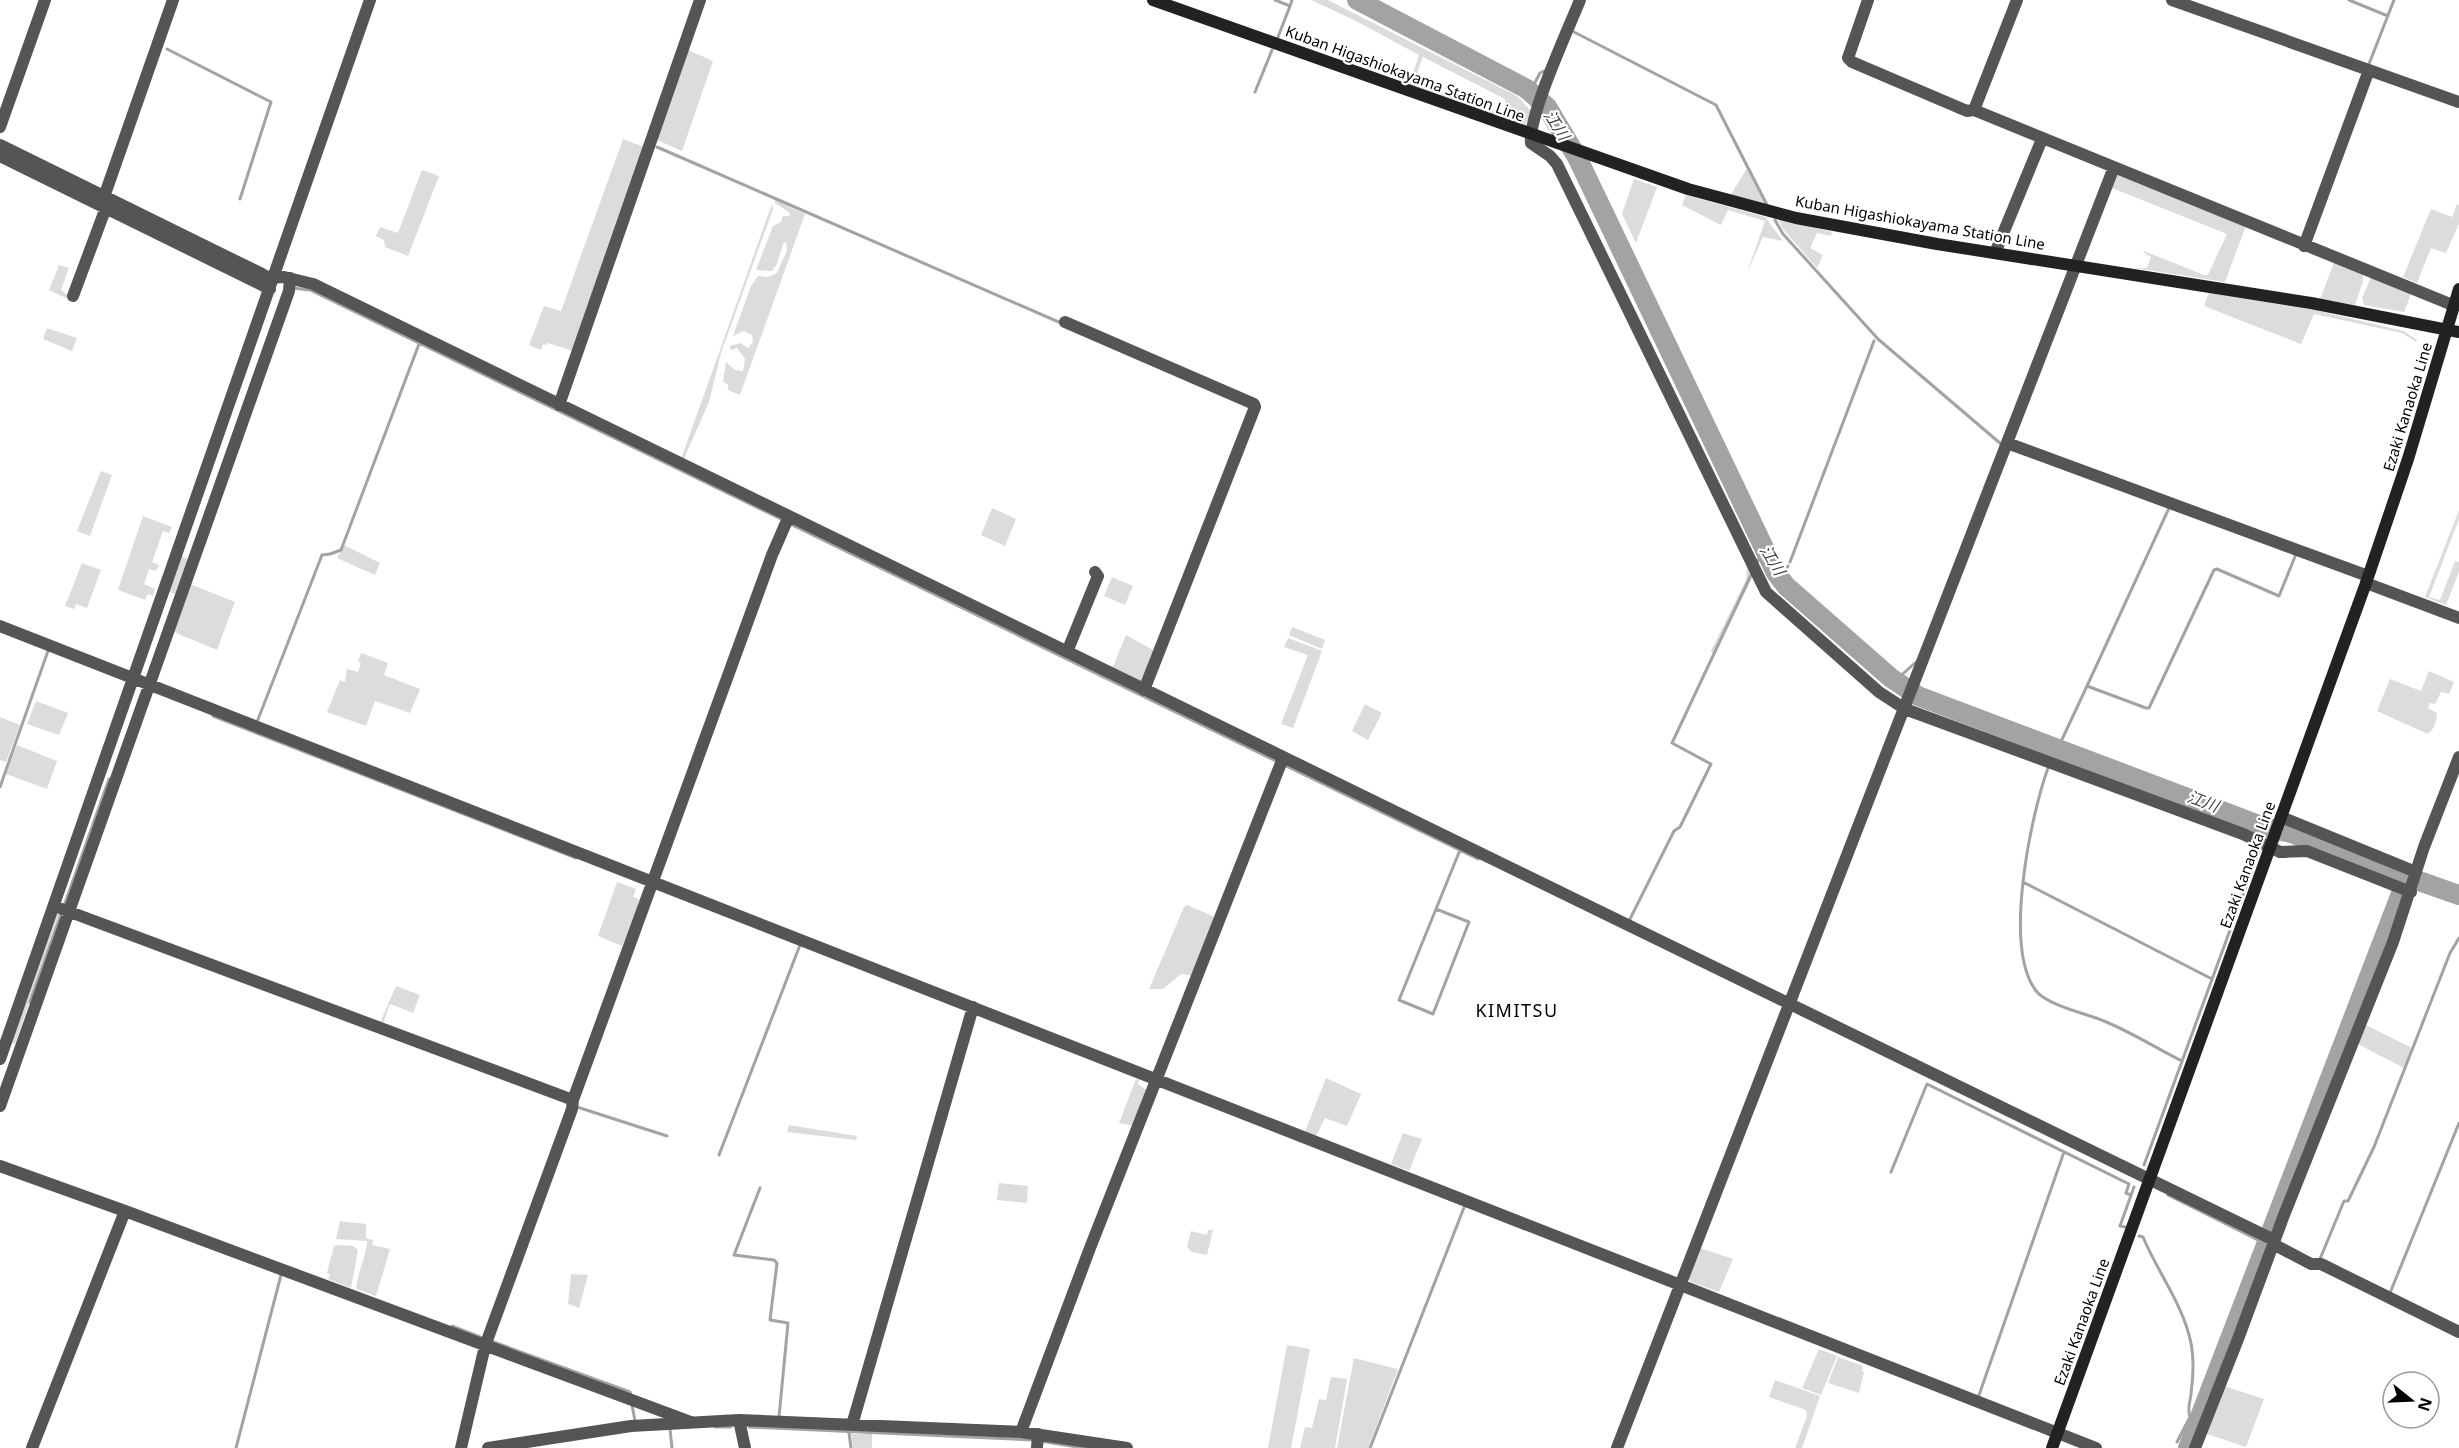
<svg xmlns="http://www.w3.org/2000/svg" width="2459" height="1448" viewBox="0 0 2459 1448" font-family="'Noto Sans','Noto Sans JP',sans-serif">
<rect width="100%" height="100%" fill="#fff"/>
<!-- green -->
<path fill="#dcdcdc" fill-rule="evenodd" d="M 1311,0 L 1328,0 L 1517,96 L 1531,111 L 1525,126 L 1409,85 L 1419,55 L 1356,21 ZM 1423,57 L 1505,99 L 1505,108 L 1501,113 L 1497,112 L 1459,97 L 1456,98 L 1415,85 L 1415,79 Z
M 686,49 L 713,61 L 682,151 L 655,139 Z
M 623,139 L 644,147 L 573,351 L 548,343 L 546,345 L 543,344 L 541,350 L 529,345 L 544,306 L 561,311 Z
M 1747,168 L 1765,205 L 1730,196 Z
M 422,170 L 439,176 L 408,256 L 385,247 L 384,240 L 376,236 L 380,227 L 398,233 Z
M 2118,173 L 2247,223 L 2225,282 L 2134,268 L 2147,268 L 2151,257 L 2143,252 L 2144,251 L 2204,275 L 2208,275 L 2227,234 L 2112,188 Z
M 1634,179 L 1657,187 L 1636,243 L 1622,214 Z
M 1686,195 L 1765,217 L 1783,241 L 1763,237 L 1747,273 L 1765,221 L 1728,210 L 1721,225 L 1682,205 Z
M 775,200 L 805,214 L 740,395 L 728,390 L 728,385 L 723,381 L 726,362 L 735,370 L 743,371 L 745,359 L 737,348 L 732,350 L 730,349 L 730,346 L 740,343 L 748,348 L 753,342 L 752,335 L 744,331 L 733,336 L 751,286 L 758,276 L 768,277 L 777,273 L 787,250 L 786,242 L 783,244 L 777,264 L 772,271 L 756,270 L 773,226 L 781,222 L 783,216 L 789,216 L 790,213 L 775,203 Z
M 772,204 L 773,209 L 721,353 L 709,402 L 683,461 L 681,459 Z
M 2457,204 L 2459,205 L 2459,223 L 2446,253 L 2431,248 L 2417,283 L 2403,277 L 2431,209 L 2452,217 Z
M 1778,219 L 1832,232 L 1831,236 L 1817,233 L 1810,248 L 1823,255 L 1817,268 L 1783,229 Z
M 2335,260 L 2363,273 L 2363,281 L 2355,305 L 2320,299 Z
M 59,265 L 69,268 L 61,290 L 69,296 L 68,299 L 49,290 Z
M 2371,277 L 2411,294 L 2404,312 L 2364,305 L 2362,298 Z
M 2209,293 L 2314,310 L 2404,331 L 2417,340 L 2416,342 L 2402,333 L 2314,314 L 2301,344 L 2204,306 Z
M 47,328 L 77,338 L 72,351 L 43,339 Z
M 101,471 L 112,475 L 90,536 L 77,531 Z
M 992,508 L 1016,519 L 1005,546 L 981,535 Z
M 2459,510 L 2459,519 L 2429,597 L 2440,600 L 2455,561 L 2459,562 L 2459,572 L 2446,605 L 2425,597 Z
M 143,516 L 172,527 L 169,533 L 163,531 L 152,562 L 159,565 L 156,571 L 149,569 L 144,584 L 155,589 L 153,596 L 148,594 L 145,600 L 118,590 Z
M 344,545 L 380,563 L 375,575 L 337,558 Z
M 179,556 L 188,559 L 175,594 L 167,591 Z
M 82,563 L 101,570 L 87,608 L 76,604 L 74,609 L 65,606 Z
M 1747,564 L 1753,576 L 1714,655 L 1711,651 L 1746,580 Z
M 1112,577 L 1133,586 L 1125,605 L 1104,596 Z
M 190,584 L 235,602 L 217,650 L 176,633 L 173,630 Z
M 1292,627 L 1325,640 L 1322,649 L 1289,635 Z
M 1126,635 L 1153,650 L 1141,684 L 1112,669 Z
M 1288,638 L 1322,651 L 1293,728 L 1281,724 L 1308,655 L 1284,647 Z
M 361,653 L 388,663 L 384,675 L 420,689 L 410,713 L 375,701 L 366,726 L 327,712 L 340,680 L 345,682 L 347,669 L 358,672 L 361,663 L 358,661 Z
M 2429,671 L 2454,682 L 2449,694 L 2441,692 L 2435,704 L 2430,703 L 2428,708 L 2437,713 C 2437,719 2434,730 2428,734 L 2377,711 L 2390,679 L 2421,691 Z
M 36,701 L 68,713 L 59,735 L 27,724 Z
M 1365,704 L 1382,713 L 1368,740 L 1352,731 Z
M 0,717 L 20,725 L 6,762 L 0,760 Z
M 17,745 L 57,761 L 47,789 L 6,774 Z
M 617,882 L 636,889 L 633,897 L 639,899 L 638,904 L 642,906 L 622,946 L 598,936 Z
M 1187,905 L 1217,918 L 1194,976 L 1181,974 L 1163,989 L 1149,989 L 1184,907 Z
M 54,911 L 61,911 L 15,1044 L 8,1042 Z
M 396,986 L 420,995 L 413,1013 L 390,1004 L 382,1026 L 379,1025 Z
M 2364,1024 L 2412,1048 L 2404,1068 L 2356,1043 Z
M 1326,1078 L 1361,1094 L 1347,1126 L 1325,1118 L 1316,1136 L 1305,1132 Z
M 1136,1079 L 1139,1080 L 1138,1084 L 1148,1091 L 1136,1126 L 1119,1123 Z
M 789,1125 L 857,1136 L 856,1140 L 787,1132 Z
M 1403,1133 L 1422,1139 L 1409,1171 L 1391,1164 Z
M 999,1183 L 1028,1186 L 1027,1203 L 997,1200 Z
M 340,1221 L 366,1224 L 366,1238 L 373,1240 L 372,1245 L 390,1249 L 376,1296 L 356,1289 C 358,1270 366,1258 367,1241 L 336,1239 Z
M 1208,1230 L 1213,1230 L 1207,1255 L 1192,1252 L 1187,1247 L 1191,1231 L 1207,1235 Z
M 340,1245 L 353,1246 L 358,1250 L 351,1288 L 328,1279 L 330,1275 L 327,1273 L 334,1246 Z
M 1700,1248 L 1733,1259 L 1719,1292 L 1691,1282 L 1688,1278 Z
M 571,1274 L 588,1275 L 579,1308 L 568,1304 Z
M 1287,1345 L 1310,1349 L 1291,1448 L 1268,1448 Z
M 1819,1349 L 1837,1356 L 1821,1395 L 1802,1388 Z
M 1838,1357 L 1863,1366 L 1862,1371 L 1864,1372 L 1859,1393 L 1828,1383 Z
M 1354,1358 L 1398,1369 L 1368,1448 L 1337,1448 Z
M 1331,1377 L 1347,1379 L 1335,1448 L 1300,1448 L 1305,1427 L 1312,1428 L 1319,1399 L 1326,1400 Z
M 1775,1380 L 1820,1396 L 1802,1448 L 1795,1448 L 1807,1416 L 1806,1410 L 1769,1397 Z
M 2224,1386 L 2264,1399 L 2246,1447 L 2207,1434 Z
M 851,1434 L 872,1434 L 872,1448 L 853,1448 Z"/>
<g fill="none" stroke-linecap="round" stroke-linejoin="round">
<!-- stream -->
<path stroke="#a3a3a3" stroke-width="3" d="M 1275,0 L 1290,6 L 1292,0
M 2349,0 L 2388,16
M 1574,32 L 1716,105 L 1767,205
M 1278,37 L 1290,6
M 167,49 L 271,102 L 240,199
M 2369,64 L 2394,0
M 1255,92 L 1272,50
M 1530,92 L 1540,73 L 1548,69
M 657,147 L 1061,323
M 1775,220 L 1783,234 L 1878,339 L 2001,444
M 293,288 L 310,290 L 783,520
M 788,523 L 1278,762
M 1790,562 L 1874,341
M 1757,563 L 1764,547
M 1782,581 L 1788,566
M 1895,681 L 1916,662
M 2087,686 L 2169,508
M 213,716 L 576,858
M 257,722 L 322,555 L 330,554 L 341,550 L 419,344
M 2058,748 L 2087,686 L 2146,708 L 2149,708 L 2214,570 L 2217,569 L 2279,596 L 2296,554
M 2052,756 L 2056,747
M 1284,765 L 1478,859
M 2048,768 C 2031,815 2002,950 2037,992 C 2048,1005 2087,1014 2104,1021 C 2131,1032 2156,1048 2182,1061
M 0,787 L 48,651
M 2263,838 L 2267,828
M 2023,882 L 2212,979
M 64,906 L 109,779
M 1436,909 L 1469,922 L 1433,1014 L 1399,1000 L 1460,850
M 1629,921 L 1674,831 L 1680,827 L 1711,764 L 1672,743 L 1751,575
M 30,1002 L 62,912
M 577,1107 L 667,1136
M 719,1155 L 800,945
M 2144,1165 L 2259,851
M 1891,1172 L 1927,1084 L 2129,1184 L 2126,1193 L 2131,1195
M 760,1188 L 734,1255 L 774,1260 L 777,1263 L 770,1320 L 788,1323 L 779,1417
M 2168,1195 L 2268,1245
M 2125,1227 L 2120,1226 L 2134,1187
M 2139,1236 L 2143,1237 C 2158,1273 2183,1304 2191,1343 C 2194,1358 2193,1379 2191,1394 C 2190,1403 2187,1408 2190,1417 L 2177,1442
M 2320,1259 L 2344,1201 L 2348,1201 L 2374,1147 L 2450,953 L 2459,938
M 2390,1293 L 2459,1123
M 452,1326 L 485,1339
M 491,1341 L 630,1392 L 631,1395
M 1978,1398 L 2064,1152
M 632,1405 L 635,1421
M 715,1427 L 731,1427
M 749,1427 L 1034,1440
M 670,1429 L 672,1448
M 849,1433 L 851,1448
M 1040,1441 L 1083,1448
M 236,1448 L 281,1275
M 1370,1448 L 1465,1205"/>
<!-- river -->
<path stroke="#a3a3a3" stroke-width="20" d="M 1357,0 L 1527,89 L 1547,107 L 1577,157 L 1776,573 L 1786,586 L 1891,678 L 1918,696 L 2267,828 L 2291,833 L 2411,878
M 2419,881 L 2459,895
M 2188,1448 L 2407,878"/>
<!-- street -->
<path stroke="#555" stroke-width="12" d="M 1580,0 C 1568,30 1528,116 1531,143 L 1550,156 L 1557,164 L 1766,592 L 1879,692 L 1905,709 L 2243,834 L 2280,852 L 2307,851 L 2411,892
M 1868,0 L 1848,58 L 1852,62 L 1967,111 L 1974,110 L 2455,306
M 2172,0 L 2459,102
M 1974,110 L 2017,0
M 0,127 L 45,0
M 0,145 L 262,274 L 269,278 L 284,277 L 313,284 L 2274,1240
M 0,156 L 270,289
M 104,197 L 173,0
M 2304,246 L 2369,70
M 1995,253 L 2042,139
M 73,296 L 108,202
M 1065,322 L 1254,404 L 1255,407 L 1144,690
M 559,405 L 700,0
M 2007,443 L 2368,576
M 2366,583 L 2459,618
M 0,626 L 2096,1448
M 1067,652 L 1098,576 L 1095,572
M 2281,817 L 2416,872
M 62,909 L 573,1100
M 0,1059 C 121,705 249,354 370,0
M 0,1106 L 289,291 L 290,278
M 0,1166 L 125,1211 L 691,1422
M 2273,1244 L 2311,1264 L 2321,1264 L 2459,1332
M 739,1420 L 745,1448
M 852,1425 L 973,1007
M 1021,1432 L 1090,1248 L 1283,758
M 32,1448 L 125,1211
M 461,1448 L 485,1346 L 572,1109 L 573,1100 L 772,555 L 789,516
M 488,1448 L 631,1426 L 739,1420 L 1021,1432 L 1127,1448
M 1037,1448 L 1038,1434
M 1617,1448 L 2114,167
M 2195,1448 L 2238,1339 L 2284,1215 L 2393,942 L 2424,847 L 2459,757"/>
<!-- secondary -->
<path stroke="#222" stroke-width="12" d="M 1153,0 L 1688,189 L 1796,218 L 1937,244 L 2311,303 L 2459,332
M 2052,1448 L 2366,583 L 2408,459 L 2459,289"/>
</g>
<g text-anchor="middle" stroke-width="4.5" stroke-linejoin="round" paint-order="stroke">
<!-- street labels -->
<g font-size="15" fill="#000" stroke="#fff">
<text transform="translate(1405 74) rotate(20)" y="5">Kuban Higashiokayama Station Line</text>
<text transform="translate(1920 223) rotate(10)" y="5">Kuban Higashiokayama Station Line</text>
<text transform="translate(2408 407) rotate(-73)" y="5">Ezaki Kanaoka Line</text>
<text transform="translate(2248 865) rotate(-70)" y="5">Ezaki Kanaoka Line</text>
<text transform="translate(2082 1322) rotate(-70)" y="5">Ezaki Kanaoka Line</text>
</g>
<!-- water labels -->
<g font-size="16" font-style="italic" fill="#444" stroke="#fff">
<text transform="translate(1557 125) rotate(57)" y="6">江川</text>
<text transform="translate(1773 560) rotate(59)" y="6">江川</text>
<text transform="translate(2203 801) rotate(20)" y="6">江川</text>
</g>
<!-- quarter labels -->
<g font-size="18" letter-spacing="1.5" fill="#000" stroke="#fff">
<text x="1517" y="1017">KIMITSU</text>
</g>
</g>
<!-- north arrow -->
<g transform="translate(2411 1400) rotate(108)"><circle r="28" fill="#ffffff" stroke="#999999" stroke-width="1.5"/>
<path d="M0-4.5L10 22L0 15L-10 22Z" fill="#000000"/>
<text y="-9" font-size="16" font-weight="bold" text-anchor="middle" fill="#000000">N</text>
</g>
</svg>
